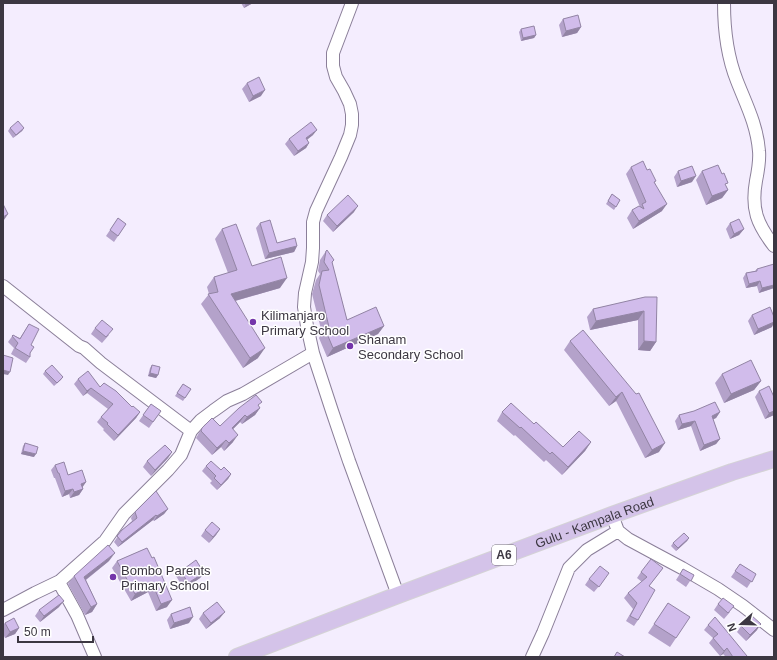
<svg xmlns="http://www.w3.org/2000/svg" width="777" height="660" viewBox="0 0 777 660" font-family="Arial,sans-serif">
<rect width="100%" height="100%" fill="#f4edfe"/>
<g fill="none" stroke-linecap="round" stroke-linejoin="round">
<defs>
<path id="minor" d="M 352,3 L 333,53 L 333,66 L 336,77 L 344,91 L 350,104 L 352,114 L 352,125 L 350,135 L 341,157 L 316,211 L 313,222 L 313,248 L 312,262 L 305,293 L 304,307 L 307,326 L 313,353 L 332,411 L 349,461 L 398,595
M 724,3 C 724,29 727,56 737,81 C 746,104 757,125 759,151 C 760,161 758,171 756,181 C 751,209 757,224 774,246
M 3,286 L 79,346 L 84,348 L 101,363 L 191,431
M 612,515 L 618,531 L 628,539 L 652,552 L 682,568 L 718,589 L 743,606 L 774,630
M 3,610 L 35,593 L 60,581
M 95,657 L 77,615 L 61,586 L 60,583 L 61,580 L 105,541 L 124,514 L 168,470 L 181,455 L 191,431 L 201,420 L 213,411 L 227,401 L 243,394 L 313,353
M 532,657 L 543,633 L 569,568 L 587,550 L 618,531"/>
<g id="major">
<path id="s1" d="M 237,657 L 398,595 L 612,515 L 732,472 L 774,459"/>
</g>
</defs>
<!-- minor casing -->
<use href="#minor" stroke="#8b7f99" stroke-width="14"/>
<!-- major casing -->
<use href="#major" stroke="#d4d3d5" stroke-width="18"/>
<!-- minor -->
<use href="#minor" stroke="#fff" stroke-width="12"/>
<!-- major -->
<use href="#major" stroke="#d4c3e9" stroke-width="16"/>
</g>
<!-- wall -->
<path fill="#b4a2ca" d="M 241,3 L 253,3 L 244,8 Z
M 563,19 L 581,27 L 577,33 L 562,37 L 559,25 Z
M 521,29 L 536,35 L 534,38 L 521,41 L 519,32 Z
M 247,83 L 261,96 L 249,102 L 242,89 Z
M 10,128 L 24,128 L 22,131 L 13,138 L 8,131 Z
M 313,135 L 307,140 L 309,143 L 306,148 L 294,156 L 285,144 L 289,139 Z
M 631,167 L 647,170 L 655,183 L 662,211 L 633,229 L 627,218 L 632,210 L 640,207 L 626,174 Z
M 678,171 L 692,182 L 677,187 L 674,177 Z
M 702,171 L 726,186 L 728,190 L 722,198 L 706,205 L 696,180 Z
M 612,194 L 620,200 L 614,210 L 606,204 Z
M 354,212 L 333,232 L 323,221 L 327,215 Z
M 118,218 L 126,224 L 114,242 L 106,236 Z
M 260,223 L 277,243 L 297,246 L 294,252 L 265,259 L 256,228 Z
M 730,223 L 744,229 L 739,235 L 730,239 L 726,229 Z
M 222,229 L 252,266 L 280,288 L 235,301 L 258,358 L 243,368 L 201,304 L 209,294 L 207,287 L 214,277 L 228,273 L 215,239 Z
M 326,251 L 334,260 L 332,263 L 347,320 L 384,326 L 378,334 L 327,357 L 319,338 L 322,333 L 312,294 L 316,280 L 320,274 L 318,271 L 320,260 Z
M 757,269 L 774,288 L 759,293 L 757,286 L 746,288 L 743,278 L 746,273 L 755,271 Z
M 645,297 L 656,342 L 650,351 L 638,350 L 638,320 L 590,330 L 587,317 L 593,309 L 644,298 Z
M 752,315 L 772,327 L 754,335 L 748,321 Z
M 29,324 L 31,345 L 30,357 L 26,363 L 11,354 L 14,348 L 8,342 L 13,335 L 20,338 Z
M 95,328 L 109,335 L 102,343 L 91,334 Z
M 570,341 L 636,394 L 659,452 L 645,458 L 616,401 L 609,406 L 564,350 Z
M 152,365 L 158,375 L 156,378 L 148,376 L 150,368 Z
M 45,371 L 63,377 L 61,380 L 54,386 L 43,374 Z
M 722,374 L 761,381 L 754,390 L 724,403 L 715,383 Z
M 78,379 L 100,387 L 140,412 L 136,418 L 114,441 L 103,430 L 104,429 L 97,422 L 101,417 L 108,409 L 87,393 L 83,396 L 74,384 Z
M 183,384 L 191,389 L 183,401 L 175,396 Z
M 759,391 L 774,397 L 774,415 L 765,419 L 755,397 Z
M 151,404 L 161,411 L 149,428 L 139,421 Z
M 260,408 L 255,415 L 242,424 L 240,422 L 233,429 L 233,442 L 224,451 L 221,447 L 212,455 L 196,438 L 202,428 L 220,426 Z
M 502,412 L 534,424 L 563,447 L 591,442 L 585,451 L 562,475 L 546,460 L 544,462 L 515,435 L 514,436 L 497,421 Z
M 720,412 L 716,418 L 713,419 L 720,439 L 716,444 L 700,451 L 691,426 L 678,430 L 675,421 L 679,415 Z
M 25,443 L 34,457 L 21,454 L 23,446 Z
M 172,452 L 168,458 L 151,476 L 143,467 L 147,461 Z
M 55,465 L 68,475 L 86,482 L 82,487 L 83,489 L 79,495 L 70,498 L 69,494 L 62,497 L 55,478 L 54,478 L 51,470 Z
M 206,466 L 221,470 L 231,474 L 228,479 L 217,490 L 210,483 L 212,481 L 202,471 Z
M 168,509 L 164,514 L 154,521 L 153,520 L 118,547 L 114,542 L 122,530 L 132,521 L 131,518 L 135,512 Z
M 220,529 L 216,535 L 209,543 L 201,536 L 205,530 Z
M 689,538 L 687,541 L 676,551 L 671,546 L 673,543 Z
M 147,548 L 167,607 L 156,611 L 148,592 L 131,601 L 112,568 L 117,561 Z
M 109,561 L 86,580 L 97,604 L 92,612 L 85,615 L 68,584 L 74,576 Z
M 740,564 L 756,574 L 747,588 L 731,577 Z
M 663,568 L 649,586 L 638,620 L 634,626 L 626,621 L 633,609 L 624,598 L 628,593 L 642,582 L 637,578 L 641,572 Z
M 683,569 L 694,575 L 686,587 L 676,580 Z
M 181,571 L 204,573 L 200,578 L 184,589 L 176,576 Z
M 589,579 L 605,579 L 594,592 L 585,585 Z
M 668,603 L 676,638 L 670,647 L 648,633 Z
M 718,604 L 730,612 L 724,619 L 714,610 Z
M 59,607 L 40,622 L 35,616 L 39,610 Z
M 203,613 L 220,618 L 206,629 L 199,619 Z
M 171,614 L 189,623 L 170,629 L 167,620 Z
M 5,623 L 19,628 L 15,634 L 5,638 L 3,634 L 3,625 Z
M 708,625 L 747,656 L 746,657 L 726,657 L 723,654 L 720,656 L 709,643 L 713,638 L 704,630 Z
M 741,626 L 757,630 L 746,641 L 737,632 Z"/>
<!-- shaded-wall -->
<path fill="#9284a4" d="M 250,3 L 253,3 L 244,8 L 246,5 Z
M 581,27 L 577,33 L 562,37 L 566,31 Z
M 536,35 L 534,38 L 521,41 L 523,38 Z
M 265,90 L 261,96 L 249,102 L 253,96 Z
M 24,128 L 22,131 L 13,138 L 16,135 Z
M 317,130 L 313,135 L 302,143 L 306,138 Z
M 309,143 L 306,148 L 294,156 L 298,151 Z
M 696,176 L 692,182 L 677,187 L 681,181 Z
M 728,190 L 722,198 L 706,205 L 712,196 Z
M 667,204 L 662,211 L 633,229 L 639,221 Z
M 358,206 L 354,212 L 333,232 L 337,226 Z
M 8,214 L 4,220 L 3,220 L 3,217 Z
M 744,229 L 739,235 L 730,239 L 734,234 Z
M 297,246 L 294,252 L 265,259 L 269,253 Z
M 287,278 L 280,288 L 224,304 L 231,294 Z
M 760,281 L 757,286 L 746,288 L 749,284 Z
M 774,285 L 774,288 L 759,293 L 762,288 Z
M 644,311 L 638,320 L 590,330 L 596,321 Z
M 774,322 L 774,323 L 772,327 L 754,335 L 758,329 Z
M 384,326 L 378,334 L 327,357 L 333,348 Z
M 644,341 L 656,342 L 650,351 L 638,350 Z
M 265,348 L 258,358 L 243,368 L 250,358 Z
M 3,370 L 10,372 L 8,375 L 3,374 Z
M 150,373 L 158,375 L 156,378 L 148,376 Z
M 761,381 L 754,390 L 724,403 L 731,394 Z
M 91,388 L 87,393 L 83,396 L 87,391 Z
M 622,392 L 616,401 L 609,406 L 616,397 Z
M 260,408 L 255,415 L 242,424 L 247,417 Z
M 774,411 L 774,415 L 765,419 L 769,413 Z
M 140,412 L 136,418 L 114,441 L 118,435 Z
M 720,412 L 716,418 L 708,422 L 712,416 Z
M 245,415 L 240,422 L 227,435 L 232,428 Z
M 695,421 L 691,426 L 678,430 L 682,424 Z
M 238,435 L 233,442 L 224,451 L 229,443 Z
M 720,439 L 716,444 L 700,451 L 704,445 Z
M 226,440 L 221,447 L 212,455 L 217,448 Z
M 591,442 L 585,451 L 562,475 L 568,467 Z
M 665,443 L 659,452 L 645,458 L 652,450 Z
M 23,451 L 36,454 L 34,457 L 21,454 Z
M 172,452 L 168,458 L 151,476 L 155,470 Z
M 231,474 L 228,479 L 217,490 L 221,485 Z
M 86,482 L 82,488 L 81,484 Z
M 73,489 L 69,494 L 62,497 L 65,491 Z
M 83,489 L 79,495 L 70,498 L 74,492 Z
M 168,509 L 164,514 L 154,521 L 157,516 Z
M 156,515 L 153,520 L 118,547 L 122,542 Z
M 220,529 L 216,535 L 209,543 L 213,537 Z
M 689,538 L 687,541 L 676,551 L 678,548 Z
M 115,553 L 109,561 L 79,585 L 84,577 Z
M 204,573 L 200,578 L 184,589 L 188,583 Z
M 153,585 L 148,592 L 131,601 L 135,594 Z
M 172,600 L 167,607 L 156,611 L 161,604 Z
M 64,601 L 59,607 L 40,622 L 44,616 Z
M 97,604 L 92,612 L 85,615 L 91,607 Z
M 225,612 L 220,618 L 206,629 L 211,623 Z
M 193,617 L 189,623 L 170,629 L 174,623 Z
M 761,624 L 757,630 L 746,641 L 750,635 Z
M 19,628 L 15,634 L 5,638 L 10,632 Z
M 727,648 L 723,654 L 720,656 L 724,651 Z"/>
<!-- building -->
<path fill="#d1bceb" stroke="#9284a4" d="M 245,3 L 250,3 L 246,5 Z
M 578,15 L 581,27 L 566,31 L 563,19 Z
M 534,26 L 536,35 L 523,38 L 521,29 Z
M 259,77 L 265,90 L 253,96 L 247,83 Z
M 18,121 L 24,128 L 16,135 L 10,128 Z
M 311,122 L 317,130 L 306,138 L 309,143 L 298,151 L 289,139 Z
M 643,161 L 647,170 L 650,169 L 656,181 L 654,182 L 667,204 L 639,221 L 632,210 L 639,206 L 644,209 L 642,204 L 646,202 L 631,167 Z
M 718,165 L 722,174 L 724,173 L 728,183 L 725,184 L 728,190 L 712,196 L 702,171 Z
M 692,166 L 696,176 L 681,181 L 678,171 Z
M 612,194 L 620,200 L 616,207 L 608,201 Z
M 348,195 L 358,206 L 337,226 L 327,215 Z
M 3,204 L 8,214 L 3,217 Z
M 118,218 L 126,224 L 118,236 L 110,230 Z
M 739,219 L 744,229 L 734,234 L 730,223 Z
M 270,220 L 277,243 L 295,238 L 297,246 L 269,253 L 260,223 Z
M 236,224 L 252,266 L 281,257 L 287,278 L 231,294 L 265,348 L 250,358 L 208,294 L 218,292 L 214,277 L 237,270 L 222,229 Z
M 327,250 L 334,260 L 332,262 L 347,320 L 376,307 L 384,326 L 333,348 L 325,329 L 329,327 L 319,285 L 322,271 L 329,270 L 324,262 L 326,251 Z
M 774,264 L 774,285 L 762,288 L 760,281 L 749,284 L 746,273 L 757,271 L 757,269 Z
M 645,297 L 657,297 L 656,342 L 644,341 L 644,311 L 596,321 L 593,309 Z
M 770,307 L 774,317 L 774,322 L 758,329 L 752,315 Z
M 102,320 L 113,329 L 106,337 L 95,328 Z
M 29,324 L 39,329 L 31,345 L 34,347 L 30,353 L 30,357 L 15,348 L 18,343 L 12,336 L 13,335 L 20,339 Z
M 583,330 L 636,394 L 639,393 L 665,443 L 652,450 L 622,392 L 616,397 L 570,341 Z
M 3,355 L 13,358 L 10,372 L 3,370 Z
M 751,360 L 761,381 L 731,394 L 722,374 Z
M 52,365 L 63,377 L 57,383 L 45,371 Z
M 152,365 L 160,367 L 158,375 L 150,373 Z
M 88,371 L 100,387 L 104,383 L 116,391 L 132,407 L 133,406 L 140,412 L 118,435 L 107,424 L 108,423 L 101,417 L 113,404 L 91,388 L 87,391 L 78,379 Z
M 183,384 L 191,389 L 185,398 L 177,393 Z
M 769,386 L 774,397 L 774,411 L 769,413 L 759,391 Z
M 256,395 L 262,402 L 258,405 L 260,408 L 247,417 L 245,415 L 232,428 L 238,435 L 229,443 L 226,440 L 217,448 L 201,431 L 202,428 L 212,418 L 220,426 L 239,408 Z
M 715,402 L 720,412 L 712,416 L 720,439 L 704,445 L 695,421 L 682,424 L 679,415 L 694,411 Z
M 511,403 L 534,424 L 536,422 L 563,447 L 579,431 L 591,442 L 568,467 L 552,452 L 550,454 L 521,427 L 520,428 L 502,412 Z
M 151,404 L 161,411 L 153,422 L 143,415 Z
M 25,443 L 38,447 L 36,454 L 23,451 Z
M 165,445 L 172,452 L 155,470 L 147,461 Z
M 211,461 L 221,470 L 224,467 L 231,474 L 221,485 L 214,478 L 216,476 L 206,466 Z
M 64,462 L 68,475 L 82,470 L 86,482 L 81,484 L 83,489 L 74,492 L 73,489 L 65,491 L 59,473 L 58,473 L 55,465 Z
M 156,491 L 168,509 L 157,516 L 156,515 L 122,542 L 117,536 L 122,530 L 137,518 L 135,512 Z
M 212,522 L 220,529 L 213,537 L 205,530 Z
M 684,533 L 689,538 L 678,548 L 673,543 Z
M 108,545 L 115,553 L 84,577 L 97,604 L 91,607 L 74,576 Z
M 147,548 L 152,558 L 154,557 L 172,600 L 161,604 L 153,585 L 135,594 L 117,561 Z
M 651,559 L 663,568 L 649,586 L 655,590 L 638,620 L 630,616 L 637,603 L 628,593 L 647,577 L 641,572 Z
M 196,560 L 204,573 L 188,583 L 181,571 Z
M 740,564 L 756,574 L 752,582 L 735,571 Z
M 600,566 L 609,573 L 599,587 L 589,579 Z
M 683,569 L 694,575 L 691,581 L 680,574 Z
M 59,595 L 64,601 L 44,616 L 39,610 Z
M 723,598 L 734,606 L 728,613 L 718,604 Z
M 217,602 L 225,612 L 211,623 L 203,613 Z
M 668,603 L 690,617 L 676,638 L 654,624 Z
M 190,607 L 193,617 L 174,623 L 171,614 Z
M 751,615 L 761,624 L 750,635 L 741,626 Z
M 715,617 L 747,656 L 745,657 L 733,657 L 727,648 L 724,651 L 713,638 L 718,634 L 708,625 Z
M 14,618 L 19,628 L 10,632 L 5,623 Z
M 617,652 L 625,657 L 614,657 Z"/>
<!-- markers -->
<g fill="#7435aa" stroke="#fff" stroke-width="1.5">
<circle cx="253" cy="322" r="4"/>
<circle cx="350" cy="346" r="4"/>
<circle cx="113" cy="577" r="4"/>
</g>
<g text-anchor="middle" stroke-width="3" stroke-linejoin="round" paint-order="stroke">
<!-- shield labels -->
<rect fill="#fff" stroke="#76737b" stroke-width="1" x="492" y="545" width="24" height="20" rx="3"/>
<g font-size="12" font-weight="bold" fill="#3c3742">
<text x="504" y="559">A6</text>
</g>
<!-- poi labels -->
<g font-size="13" fill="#3c3742" stroke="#fff" text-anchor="start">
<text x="261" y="320">Kilimanjaro<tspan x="261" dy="15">Primary School</tspan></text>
<text x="358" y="344">Shanam<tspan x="358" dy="15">Secondary School</tspan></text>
<text x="121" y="575">Bombo Parents<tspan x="121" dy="15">Primary School</tspan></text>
</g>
<!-- street labels -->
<g font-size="13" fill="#3c3742" stroke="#fff">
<text dy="5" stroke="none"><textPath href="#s1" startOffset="382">Gulu - Kampala Road</textPath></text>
</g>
</g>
<!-- border -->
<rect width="777" height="660" fill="none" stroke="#3c3742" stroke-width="8"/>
<!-- north arrow -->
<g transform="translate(741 624) rotate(250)" stroke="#ffffff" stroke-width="3" paint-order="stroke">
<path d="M0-3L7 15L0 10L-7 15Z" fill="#3c3742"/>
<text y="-6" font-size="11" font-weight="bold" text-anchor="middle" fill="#3c3742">N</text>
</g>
<!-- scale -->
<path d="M18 636v6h75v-6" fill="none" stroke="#3c3742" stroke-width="2"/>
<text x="24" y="636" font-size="12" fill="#3c3742" stroke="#ffffff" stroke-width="3" paint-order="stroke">50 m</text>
</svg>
